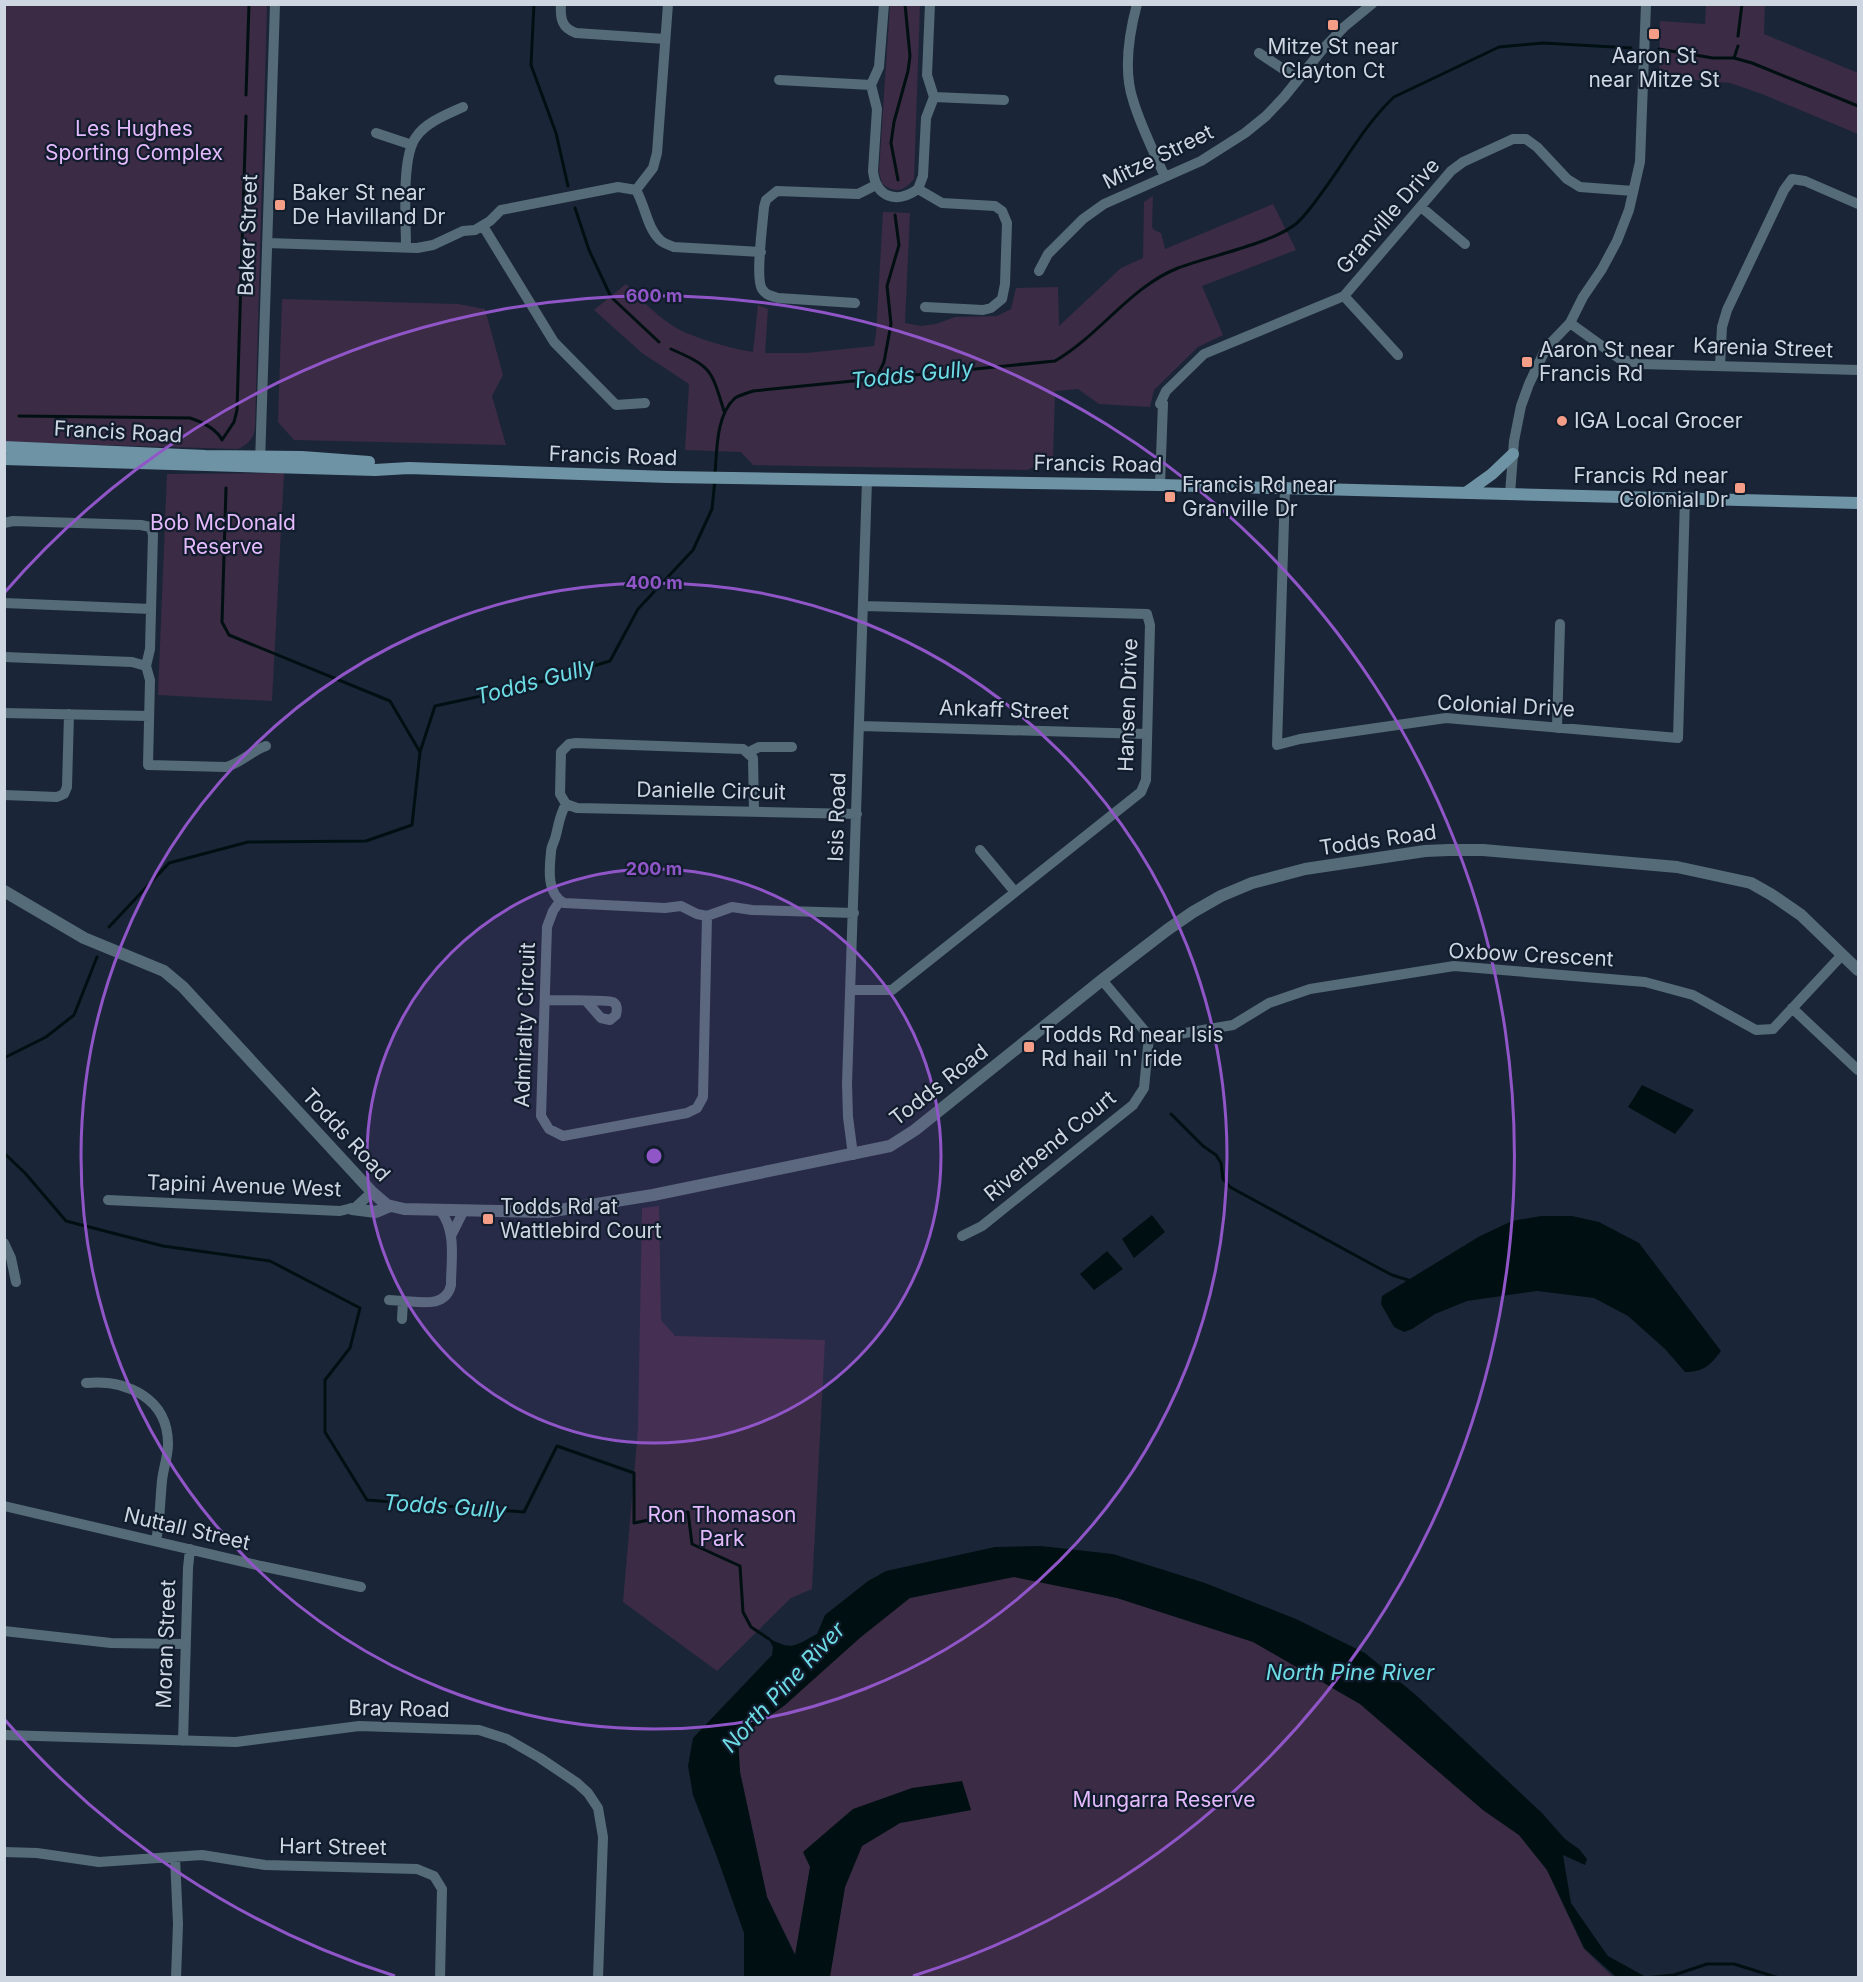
<svg xmlns="http://www.w3.org/2000/svg" width="1863" height="1982" viewBox="0 0 1863 1982" font-family="Inter,sans-serif">
<rect width="100%" height="100%" fill="#1a2637"/>
<!-- green -->
<path fill="#3b2b44" d="M 4,5 L 267,5 L 255,427 C 254,438 249,444 238,449 L 5,442 Z
M 890,5 L 920,5 L 914,179 C 903,192 895,193 882,184 L 879,171 Z
M 1706,5 L 1765,5 L 1764,34 L 1858,73 L 1858,134 L 1762,94 L 1730,83 L 1659,77 L 1660,21 L 1705,24 Z
M 1153,196 L 1152,227 L 1154,230 L 1161,233 L 1165,249 L 1273,204 L 1296,250 L 1202,286 L 1223,335 L 1198,347 L 1154,390 L 1150,407 L 1099,404 L 1078,389 L 1055,391 L 1053,460 L 1027,470 L 753,465 L 741,452 L 685,450 L 689,384 L 642,353 L 594,310 L 626,284 C 643,301 659,319 680,330 C 698,339 733,349 753,352 L 758,305 L 768,309 L 765,353 L 806,353 L 874,346 L 876,334 L 883,212 L 910,213 L 905,323 L 921,326 L 936,324 L 955,317 L 997,316 L 1011,309 L 1016,288 L 1058,287 L 1059,326 L 1121,268 L 1143,258 L 1144,202 Z
M 282,299 L 458,304 L 485,309 L 503,375 L 492,396 L 506,445 L 294,440 L 278,422 Z
M 284,473 L 272,701 L 158,695 L 167,474 Z
M 659,1206 L 661,1320 L 675,1336 L 825,1340 L 812,1589 L 791,1598 L 717,1671 L 623,1602 L 638,1428 L 642,1208 Z
M 1023,1573 L 1085,1591 L 1117,1598 L 1286,1652 L 1337,1691 L 1360,1704 L 1483,1810 L 1519,1835 L 1547,1870 L 1584,1949 L 1613,1977 L 830,1977 L 831,1941 L 838,1925 L 845,1887 L 862,1846 L 900,1823 L 971,1810 L 962,1781 L 810,1867 L 796,1956 L 767,1897 L 740,1772 L 738,1738 L 785,1705 L 894,1603 L 910,1598 Z"/>
<!-- water -->
<path fill="#001012" d="M 1642,1085 L 1694,1110 L 1675,1134 L 1628,1107 Z
M 1152,1215 L 1165,1232 L 1134,1258 L 1122,1239 Z
M 1541,1216 L 1572,1216 L 1599,1222 L 1639,1243 L 1721,1351 C 1710,1366 1703,1372 1685,1372 L 1665,1349 L 1628,1316 L 1594,1298 L 1537,1291 L 1467,1301 L 1435,1314 L 1412,1329 L 1404,1332 L 1394,1327 L 1381,1304 L 1382,1296 L 1480,1236 L 1512,1221 Z
M 1107,1251 L 1123,1269 L 1094,1290 L 1080,1274 Z
M 1041,1546 L 1113,1554 L 1205,1583 L 1296,1619 L 1365,1653 L 1417,1696 L 1542,1813 L 1565,1839 L 1579,1849 L 1587,1859 L 1585,1865 L 1563,1855 L 1571,1903 L 1598,1942 L 1608,1956 L 1646,1977 L 1616,1977 L 1584,1948 L 1547,1870 L 1519,1835 L 1483,1810 L 1360,1704 L 1253,1642 L 1117,1598 L 1014,1577 L 910,1598 L 861,1637 L 785,1705 L 738,1738 L 740,1772 L 767,1897 L 795,1955 L 810,1867 L 803,1852 L 853,1809 L 912,1788 L 962,1781 L 971,1810 L 900,1823 L 862,1846 L 845,1887 L 830,1977 L 744,1977 L 744,1933 L 717,1857 L 693,1795 L 688,1766 L 693,1738 L 772,1655 L 773,1647 L 768,1638 C 793,1651 794,1646 817,1634 L 825,1615 L 868,1581 L 886,1571 L 995,1547 Z"/>
<g fill="none" stroke-linecap="round" stroke-linejoin="round">
<!-- stream -->
<path stroke="#001012" stroke-width="3" d="M 534,4 L 531,65 L 556,133 L 568,186
M 1738,36 L 1742,4
M 1659,49 L 1713,58 L 1734,58 L 1752,63 L 1858,106
M 1734,58 L 1738,46
M 246,95 L 249,4
M 898,180 L 891,143 L 894,122 L 908,71 L 910,56 L 905,4
M 575,208 L 589,250 L 611,297 L 659,342
M 671,349 C 712,367 711,369 724,411
M 876,379 L 884,362 L 891,324 L 887,286 L 899,245 L 895,215
M 19,416 L 190,418 C 202,422 216,428 222,440 L 234,422 L 237,410 L 246,116
M 715,474 C 717,450 716,415 735,398 C 740,395 747,393 753,391 L 1055,361 C 1100,335 1130,287 1178,268 C 1209,256 1274,243 1297,223 C 1307,214 1315,202 1323,191 C 1346,160 1366,123 1394,97 L 1499,47 L 1543,43 L 1631,48
M 226,488 L 222,622 L 229,635 L 390,701 L 420,752
M 109,927 L 169,863 L 248,842 L 366,841 L 412,825 L 420,752 L 435,706 L 523,687 L 610,661 L 638,609 L 693,550 L 712,509 L 715,480
M 4,1058 L 46,1037 L 74,1015 L 97,957
M 1171,1114 L 1203,1146 L 1216,1155 L 1221,1163 L 1223,1179 L 1230,1187 L 1375,1266 L 1392,1275 L 1408,1280
M 4,1153 L 25,1173 L 66,1221 L 163,1246 L 270,1261 L 360,1308 L 350,1348 L 325,1380 L 325,1432 L 367,1500 L 524,1512 L 557,1446 L 634,1473 L 634,1523 L 688,1512 L 692,1544 L 740,1566 L 743,1612 L 751,1627 L 769,1639
M 1645,1978 L 1674,1975 L 1707,1964 L 1734,1964 L 1779,1978"/>
<!-- minor -->
<path stroke="#556b77" stroke-width="10" d="M 561,4 C 560,19 562,28 576,33 L 665,39
M 884,4 L 879,67 L 871,85 L 877,109 L 873,171 C 876,198 897,204 918,189 L 923,176 L 926,118 L 934,97 L 927,75 L 930,4
M 1137,4 C 1129,34 1123,70 1133,100 C 1141,127 1154,152 1165,177
M 1259,53 L 1298,79
M 779,80 L 871,85
M 934,97 L 1004,100
M 376,133 L 412,145
M 918,189 L 942,203 L 995,206 L 1002,211 L 1007,223 L 1005,284 L 1002,299 L 991,308 L 983,310 L 925,307
M 636,190 L 653,168 L 657,153 L 668,4
M 1421,207 L 1465,244
M 483,226 L 554,342 L 616,405 L 645,403
M 267,243 L 417,248 L 433,245 L 463,231 L 475,230 L 490,221 L 501,210 L 618,187 L 636,190 C 645,205 647,228 660,240 C 663,243 669,245 674,247 L 761,252
M 406,247 C 406,221 401,157 416,137 C 426,122 448,114 463,107
M 1039,271 L 1048,254 L 1083,219 L 1104,204 L 1201,161 L 1245,133 L 1266,116 L 1284,97 L 1322,50 L 1344,27 L 1372,4
M 1344,296 L 1398,355
M 855,303 L 778,298 C 771,296 766,295 762,289 C 755,278 763,222 764,207 L 766,200 L 777,191 L 858,194 L 876,185
M 1570,323 L 1620,359 L 1640,364 L 1858,370
M 1720,366 L 1722,327 L 1727,310 L 1784,190 L 1792,179 L 1805,181 L 1858,204
M 260,463 L 275,4
M 1160,485 L 1163,403 L 1160,404 L 1166,391 L 1204,354 L 1344,296 L 1451,171 L 1463,162 L 1513,139 L 1526,139 L 1537,147 L 1567,179 L 1580,187 L 1633,191
M 1285,489 L 1277,745 L 1300,739 L 1446,718 L 1678,738 L 1685,498
M 1510,494 L 1514,441 L 1521,406 L 1529,384 L 1546,348 L 1570,323 L 1583,297 L 1602,269 L 1617,241 L 1629,210 L 1640,162 L 1646,4
M 4,523 L 13,521 L 141,525 L 150,527 L 153,534 L 150,649 L 146,666
M 4,603 L 151,609
M 4,657 L 132,662 L 146,666
M 146,666 L 150,680 L 148,765 L 226,767 C 241,763 251,751 266,746
M 4,713 L 149,716
M 860,726 L 1147,734
M 1557,728 L 1560,624
M 749,752 L 759,747 L 792,747
M 4,795 L 57,797 L 64,794 L 67,787 L 69,714
M 566,804 C 560,814 559,823 556,835 C 555,841 551,846 551,852 C 549,870 547,894 564,903 L 665,908 L 681,906 L 697,914 L 707,916 L 732,907 L 752,910 L 854,913
M 754,811 L 753,758 L 743,749 L 576,743 L 569,744 L 561,752 L 560,794 L 566,804 L 577,808 L 857,814
M 980,850 L 1015,892
M 560,901 L 553,911 L 547,927 L 541,1116 L 549,1129 L 563,1136 L 687,1113 L 697,1108 L 703,1097 L 707,916
M 1102,980 L 1149,1036 L 1173,1035 L 1233,1025 L 1269,1003 L 1310,989 L 1454,966 L 1645,982 L 1693,995 L 1756,1030 L 1773,1029 L 1842,955
M 851,990 L 892,990 L 1141,792 L 1146,780 L 1150,625 L 1147,614 L 864,606
M 546,1000 C 556,1000 610,1000 613,1002 C 618,1005 617,1010 616,1015 L 610,1020 L 601,1018 L 587,1002
M 1792,1008 L 1858,1070
M 853,1155 L 848,1117 L 847,1084 L 867,481
M 108,1200 L 340,1211 L 356,1207 L 372,1192
M 452,1234 L 464,1210
M 962,1236 L 982,1226 L 1133,1105 L 1144,1088 L 1149,1036
M 4,1243 L 11,1258 L 16,1282
M 389,1300 L 403,1301 L 402,1319
M 403,1301 C 420,1302 446,1308 451,1285 C 451,1259 457,1232 440,1210
M 86,1383 C 126,1379 168,1398 168,1444 C 168,1457 163,1469 162,1481 C 160,1501 160,1521 156,1541
M 4,1506 L 261,1566 L 361,1587
M 4,1631 L 111,1643 L 185,1644
M 4,1735 L 236,1742 L 359,1726 L 479,1730 L 507,1739 L 540,1758 L 577,1783 L 588,1793 L 598,1808 L 603,1837 L 598,1978
M 183,1741 L 188,1568 L 190,1549
M 4,1852 L 37,1853 L 99,1862 L 202,1855 L 265,1865 L 417,1869 L 434,1876 L 442,1889 L 440,1978
M 175,1857 L 178,1924 L 176,1978"/>
<!-- tertiary -->
<path stroke="#556b77" stroke-width="12" d="M 4,891 L 84,938 L 164,971 L 183,987 L 372,1192 L 387,1205 L 404,1209 L 547,1212 L 653,1195 L 890,1146 L 915,1130 L 1102,980 L 1167,930 L 1193,912 L 1221,896 L 1252,883 L 1305,869 L 1425,851 L 1449,850 L 1483,850 L 1677,867 L 1751,883 L 1772,895 L 1801,915 L 1858,970
M 352,1209 L 376,1212 L 390,1206"/>
<!-- secondary -->
<path stroke="#6e93a5" stroke-width="12" d="M 4,447 L 205,456 L 302,457 L 369,462
M 4,459 L 375,470 L 409,468 L 668,477 L 1160,485 L 1858,503
M 1467,492 L 1492,474 L 1513,454"/>
</g>
<!-- distance rings -->
<circle cx="654" cy="1156" r="287" fill="#9056c8" fill-opacity=".12"/>
<g fill="none" stroke="#9056c8" stroke-width="3">
<circle cx="654" cy="1156" r="287"/>
<circle cx="654" cy="1156" r="573"/>
<path d="M395 1976A860 860 0 0 1 5 1720M5 592A860 860 0 1 1 913 1976"/>
</g>
<!-- markers -->
<g fill="#f49e88" stroke="#111c2d" stroke-width="2">
<rect x="1327" y="19" width="12" height="12" rx="3"/>
<rect x="1648" y="28" width="12" height="12" rx="3"/>
<rect x="274" y="199" width="12" height="12" rx="3"/>
<rect x="1521" y="356" width="12" height="12" rx="3"/>
<circle cx="1562" cy="421" r="6"/>
<rect x="1734" y="482" width="12" height="12" rx="3"/>
<rect x="1164" y="491" width="12" height="12" rx="3"/>
<rect x="1023" y="1041" width="12" height="12" rx="3"/>
<rect x="482" y="1213" width="12" height="12" rx="3"/>
</g>
<g text-anchor="middle" stroke-width="4.5" stroke-linejoin="round" paint-order="stroke">
<!-- poi labels -->
<g font-size="21" fill="#ced6e2" stroke="#111c2d" text-anchor="start">
<text x="1333" y="54" text-anchor="middle">Mitze St near<tspan x="1333" dy="24">Clayton Ct</tspan></text>
<text x="1654" y="63" text-anchor="middle">Aaron St<tspan x="1654" dy="24">near Mitze St</tspan></text>
<text x="292" y="200">Baker St near<tspan x="292" dy="24">De Havilland Dr</tspan></text>
<text x="1539" y="357">Aaron St near<tspan x="1539" dy="24">Francis Rd</tspan></text>
<text x="1574" y="428">IGA Local Grocer</text>
<text x="1728" y="483" text-anchor="end">Francis Rd near<tspan x="1728" dy="24">Colonial Dr</tspan></text>
<text x="1182" y="492">Francis Rd near<tspan x="1182" dy="24">Granville Dr</tspan></text>
<text x="1041" y="1042">Todds Rd near Isis<tspan x="1041" dy="24">Rd hail 'n' ride</tspan></text>
<text x="500" y="1214">Todds Rd at<tspan x="500" dy="24">Wattlebird Court</tspan></text>
</g>
<!-- park labels -->
<g font-size="21" fill="#e4bafd" stroke="#111c2d">
<text x="134" y="136">Les Hughes<tspan x="134" dy="24">Sporting Complex</tspan></text>
<text x="223" y="530">Bob McDonald<tspan x="223" dy="24">Reserve</tspan></text>
<text x="722" y="1522">Ron Thomason<tspan x="722" dy="24">Park</tspan></text>
<text x="1164" y="1807">Mungarra Reserve</text>
</g>
<!-- street labels -->
<g font-size="21" fill="#ced6e2" stroke="#111c2d">
<text transform="translate(1158 157) rotate(-26)" y="7">Mitze Street</text>
<text transform="translate(1388 216) rotate(-49)" y="7">Granville Drive</text>
<text transform="translate(248 235) rotate(-88)" y="7">Baker Street</text>
<text transform="translate(1763 348) rotate(2)" y="7">Karenia Street</text>
<text transform="translate(118 432) rotate(3)" y="7">Francis Road</text>
<text transform="translate(613 456) rotate(2)" y="7">Francis Road</text>
<text transform="translate(1098 464) rotate(1)" y="7">Francis Road</text>
<text transform="translate(1128 705) rotate(-88)" y="7">Hansen Drive</text>
<text transform="translate(1506 706) rotate(3)" y="7">Colonial Drive</text>
<text transform="translate(1004 710) rotate(2)" y="7">Ankaff Street</text>
<text transform="translate(711 791) rotate(1)" y="7">Danielle Circuit</text>
<text transform="translate(837 817) rotate(-88)" y="7">Isis Road</text>
<text transform="translate(1378 840) rotate(-8)" y="7">Todds Road</text>
<text transform="translate(1531 955) rotate(3)" y="7">Oxbow Crescent</text>
<text transform="translate(525 1025) rotate(-88)" y="7">Admiralty Circuit</text>
<text transform="translate(939 1085) rotate(-38)" y="7">Todds Road</text>
<text transform="translate(346 1135) rotate(47)" y="7">Todds Road</text>
<text transform="translate(1050 1146) rotate(-39)" y="7">Riverbend Court</text>
<text transform="translate(244 1186) rotate(2)" y="7">Tapini Avenue West</text>
<text transform="translate(187 1529) rotate(13)" y="7">Nuttall Street</text>
<text transform="translate(166 1644) rotate(-88)" y="7">Moran Street</text>
<text transform="translate(399 1709) rotate(1)" y="7">Bray Road</text>
<text transform="translate(333 1847) rotate(1)" y="7">Hart Street</text>
</g>
<!-- water labels -->
<g font-size="22" font-style="italic" fill="#6ddce5" stroke="#111c2d">
<text transform="translate(912 374) rotate(-6)" y="8">Todds Gully</text>
<text transform="translate(535 681) rotate(-15)" y="8">Todds Gully</text>
<text transform="translate(445 1506) rotate(4)" y="8">Todds Gully</text>
<text x="1350" y="1680">North Pine River</text>
<text transform="translate(783 1687) rotate(-47)" y="8">North Pine River</text>
</g>
</g>
<circle cx="654" cy="1156" r="9" fill="#9056c8" stroke="#111c2d" stroke-width="3"/>
<g font-size="18" text-anchor="middle" font-weight="bold" fill="#9056c8" stroke="#111c2d" stroke-width="4.5" stroke-linejoin="round" paint-order="stroke">
<text x="654" y="302">600 m</text>
<text x="654" y="589">400 m</text>
<text x="654" y="875">200 m</text>
</g>
<!-- border -->
<rect width="1863" height="1982" fill="none" stroke="#ced6e2" stroke-width="12"/>
</svg>
